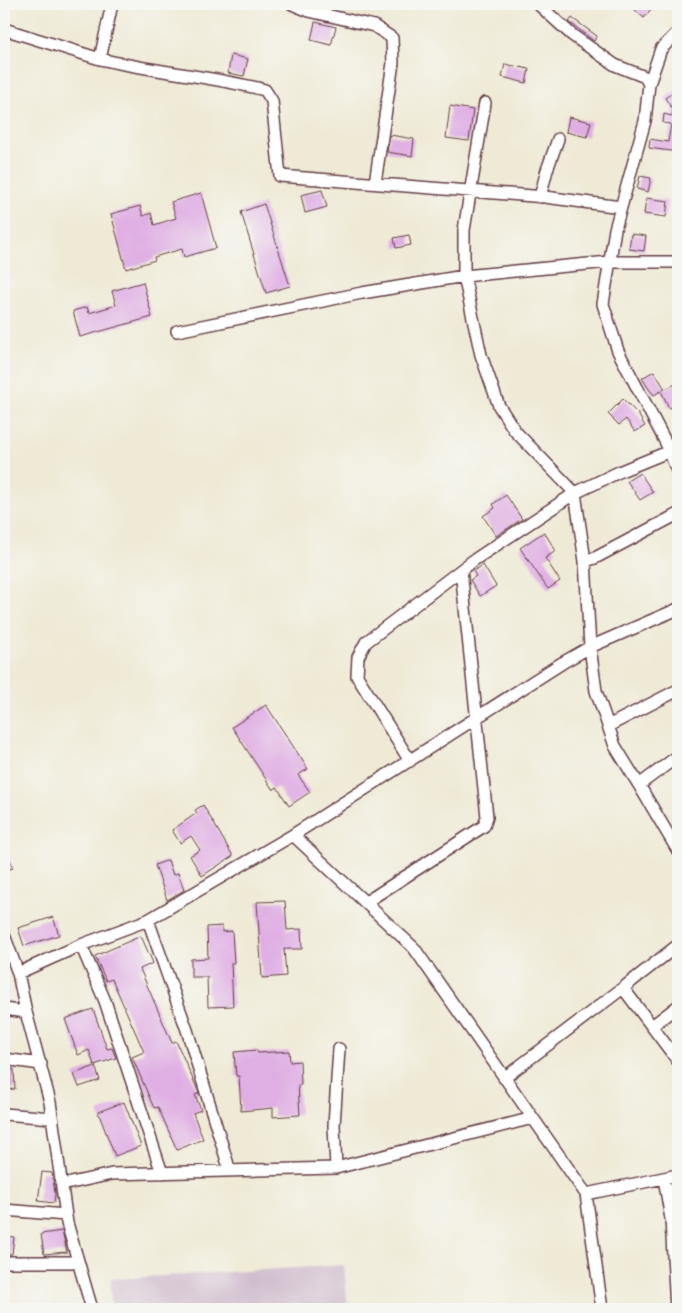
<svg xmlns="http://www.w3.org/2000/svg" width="682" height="1313" viewBox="0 0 682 1313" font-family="Mali,sans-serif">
<rect width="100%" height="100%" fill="#f6f6f2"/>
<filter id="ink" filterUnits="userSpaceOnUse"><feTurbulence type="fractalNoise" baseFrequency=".02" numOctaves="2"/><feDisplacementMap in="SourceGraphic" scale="10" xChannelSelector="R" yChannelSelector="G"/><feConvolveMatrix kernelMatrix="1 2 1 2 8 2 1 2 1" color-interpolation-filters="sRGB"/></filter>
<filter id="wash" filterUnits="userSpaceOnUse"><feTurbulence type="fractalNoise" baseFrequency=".0096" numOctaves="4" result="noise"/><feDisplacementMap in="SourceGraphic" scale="20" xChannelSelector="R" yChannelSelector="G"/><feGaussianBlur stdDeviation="1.12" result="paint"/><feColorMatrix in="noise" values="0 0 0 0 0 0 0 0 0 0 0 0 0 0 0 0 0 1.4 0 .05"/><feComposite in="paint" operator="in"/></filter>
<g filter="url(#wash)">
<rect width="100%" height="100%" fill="#efead6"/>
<!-- industrial -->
<path fill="#d0bdce" d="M 344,1265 L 348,1309 L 111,1309 L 111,1279 Z"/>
<g id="blocks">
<!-- building -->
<path fill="#dfaee3" d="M 640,4 L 655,4 L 644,18 L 635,10 Z
M 572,18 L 597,36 L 594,41 L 569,22 Z
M 315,22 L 336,27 L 331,45 L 311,40 Z
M 231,55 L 248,59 L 244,76 L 228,73 Z
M 505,64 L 529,69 L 526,83 L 502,77 Z
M 678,89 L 678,152 L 649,148 L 650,139 L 668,142 L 671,124 L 663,123 L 664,114 L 672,116 L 673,110 L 665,98 Z
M 450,106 L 473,110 L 469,141 L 446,138 Z
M 569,117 L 591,122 L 587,137 L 566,132 Z
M 390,135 L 414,139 L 412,156 L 387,152 Z
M 640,176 L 651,178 L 648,192 L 637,189 Z
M 322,190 L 327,207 L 305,213 L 301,195 Z
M 201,193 L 216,248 L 184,257 L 182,249 L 154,257 L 155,260 L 126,269 L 111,214 L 140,206 L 143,216 L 151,213 L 154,225 L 176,218 L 171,202 Z
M 646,198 L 668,201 L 666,217 L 644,214 Z
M 264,204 L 290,286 L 266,293 L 241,212 Z
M 631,234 L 646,236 L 644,251 L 629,249 Z
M 409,235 L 411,245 L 396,248 L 394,238 Z
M 143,282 L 152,317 L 80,337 L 73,311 L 87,307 L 89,313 L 116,305 L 112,291 Z
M 654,371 L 665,389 L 662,390 L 678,383 L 678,404 L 669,408 L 661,391 L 654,395 L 649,389 L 642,378 Z
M 623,399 L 638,414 L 645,426 L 635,432 L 626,419 L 619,425 L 608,414 Z
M 640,473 L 653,492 L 640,500 L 627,481 Z
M 506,495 L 522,519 L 496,536 L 483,516 L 495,508 L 493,504 Z
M 544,532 L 556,551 L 545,558 L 560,581 L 548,589 L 520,548 Z
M 483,565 L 496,586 L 480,596 L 470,580 L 476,576 L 473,571 Z
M 266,705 L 308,769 L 298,775 L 310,792 L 289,806 L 277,787 L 273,790 L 232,727 Z
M 203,805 L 233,856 L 202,876 L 190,856 L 200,850 L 191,836 L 180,843 L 172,830 L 197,813 L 195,810 Z
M 4,846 L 13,868 L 4,871 Z
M 168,860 L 173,875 L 178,873 L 184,890 L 167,900 L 155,865 Z
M 285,901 L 287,930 L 301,929 L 302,949 L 284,949 L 286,976 L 262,978 L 257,902 Z
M 53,917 L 59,935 L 24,946 L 18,928 Z
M 222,926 L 222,932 L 232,931 L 234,963 L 231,963 L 233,1006 L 208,1007 L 207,977 L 191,977 L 191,959 L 208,958 L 207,927 Z
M 141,936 L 153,963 L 140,969 L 172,1043 L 176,1041 L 199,1093 L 195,1095 L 201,1110 L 193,1113 L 203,1139 L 177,1150 L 158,1107 L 154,1108 L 132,1057 L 144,1052 L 112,979 L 106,981 L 95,956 Z
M 93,1009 L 107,1049 L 112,1048 L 116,1058 L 94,1065 L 89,1050 L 78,1055 L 65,1019 Z
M 257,1050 L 258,1053 L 289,1051 L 290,1062 L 300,1061 L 301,1085 L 298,1085 L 300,1115 L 273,1117 L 273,1108 L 241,1111 L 239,1076 L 236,1076 L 234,1052 Z
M 95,1066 L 100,1080 L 79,1087 L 74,1074 Z
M 14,1069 L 15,1089 L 4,1090 L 4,1070 Z
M 124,1102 L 141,1146 L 115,1156 L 98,1112 Z
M 42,1172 L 52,1173 L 55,1193 L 54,1203 L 38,1201 Z
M 62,1231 L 67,1252 L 44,1254 L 41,1234 Z
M 4,1236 L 14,1237 L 12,1254 L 4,1254 Z"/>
</g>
</g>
<g filter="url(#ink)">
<use href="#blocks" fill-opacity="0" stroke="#633d45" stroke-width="1"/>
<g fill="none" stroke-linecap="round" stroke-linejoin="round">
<defs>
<path id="minor" d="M 112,4 L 100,59 C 155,72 211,76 265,90 L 272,101 L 280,176 L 545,197 L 621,207
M 292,4 L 309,11 L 374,26 L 392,38 L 393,63 L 375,183
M 538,4 L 572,35 L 615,65 L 645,77 L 649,84
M 4,29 L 100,59
M 678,32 L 661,49 L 649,84 L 645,121 L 615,229 L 603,304 L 618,351 L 666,443 L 678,473
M 485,103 L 464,230 L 464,276 L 481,355 L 499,406 L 515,431 L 575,493 L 585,561 L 590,647 L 596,691 L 615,746 L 639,785
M 540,197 L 547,170 L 558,139
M 177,331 L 362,293 L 464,276 L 609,262 L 678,262
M 585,561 L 595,558 L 678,514
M 608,726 L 678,690
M 678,756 L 639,785 L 678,851
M 410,761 L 357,676 L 358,657 L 366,642 L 474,560 L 575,493 L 621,471 L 670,451
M 293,835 L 414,948 L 586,1194 L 602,1309
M 366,902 L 484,826 L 487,817 L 461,570
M 148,920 L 187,1030 L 230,1171
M 4,935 L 18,973 L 26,1012 L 50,1102 L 67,1223 L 92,1309
M 81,945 L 105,1001 L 162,1173
M 678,945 L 623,988 L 678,1061
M 18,973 L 81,945 L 148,920 L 293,835 L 562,663 L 590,647 L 678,609
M 4,1009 L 26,1012
M 652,1026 L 678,1006
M 4,1059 L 41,1064
M 504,1078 L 623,988
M 4,1114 L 52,1118
M 336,1168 L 334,1125 L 339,1049
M 664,1178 L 671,1219 L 676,1309
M 62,1185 L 112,1174 L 336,1168 L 533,1118
M 586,1194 L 678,1175
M 4,1210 L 66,1215
M 4,1262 L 78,1262"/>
</defs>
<!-- minor casing -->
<use href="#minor" stroke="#633d45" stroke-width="14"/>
<!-- minor -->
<use href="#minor" stroke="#fff" stroke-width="11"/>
</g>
</g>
<!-- margin -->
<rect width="682" height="1313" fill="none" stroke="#f6f6f2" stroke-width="20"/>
</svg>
